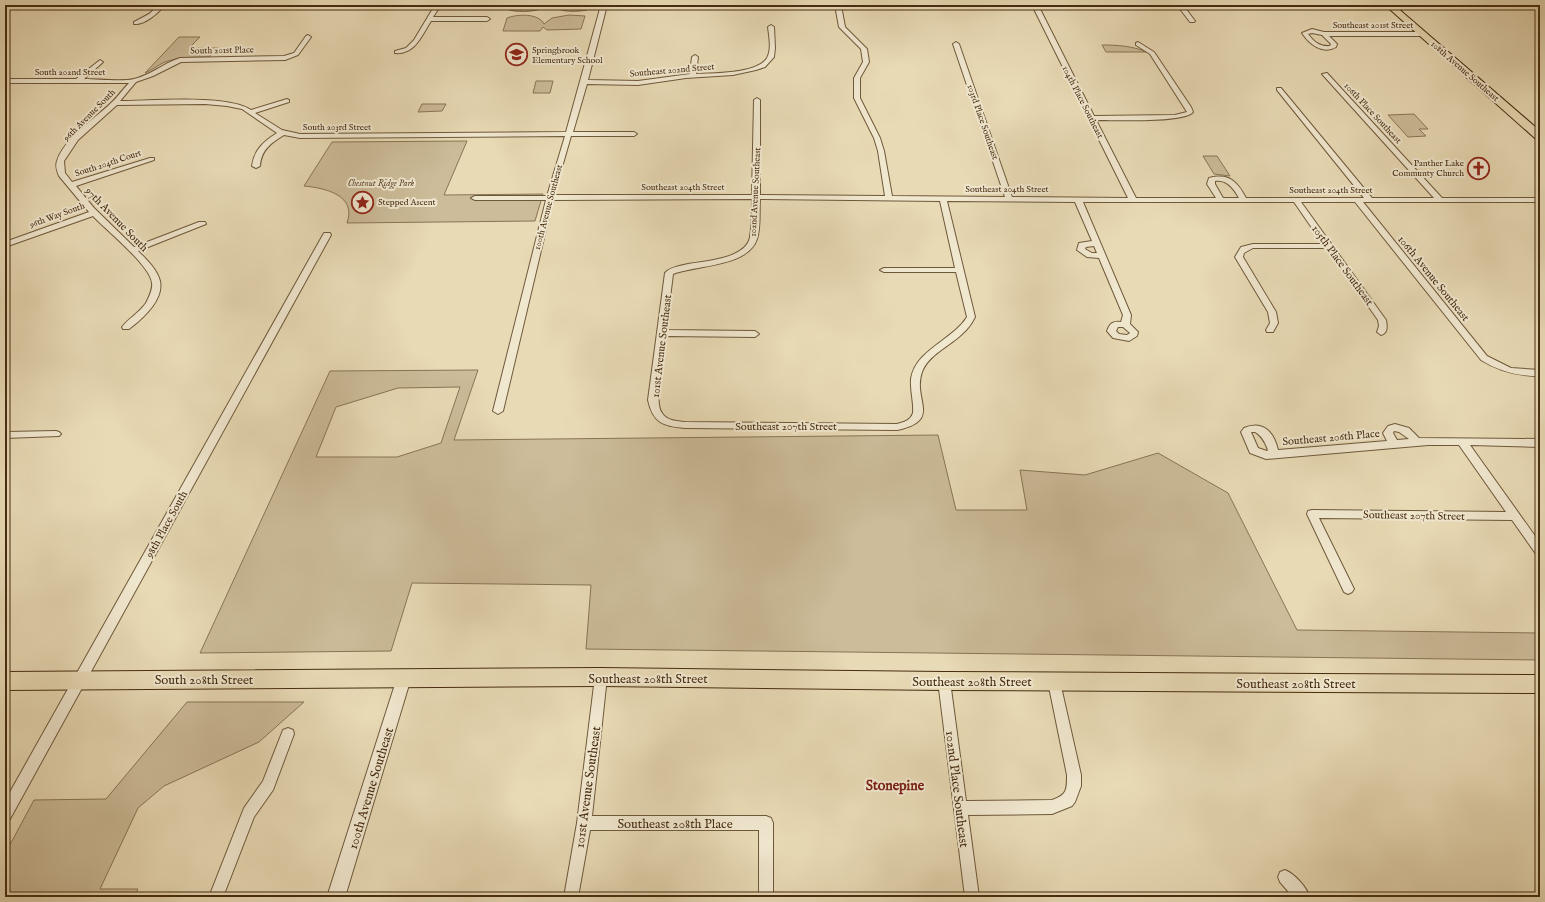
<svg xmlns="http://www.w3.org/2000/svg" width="1545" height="902" viewBox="0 0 1545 902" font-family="'IM FELL English',serif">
<rect width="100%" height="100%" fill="#e8dab5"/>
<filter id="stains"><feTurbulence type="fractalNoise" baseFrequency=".005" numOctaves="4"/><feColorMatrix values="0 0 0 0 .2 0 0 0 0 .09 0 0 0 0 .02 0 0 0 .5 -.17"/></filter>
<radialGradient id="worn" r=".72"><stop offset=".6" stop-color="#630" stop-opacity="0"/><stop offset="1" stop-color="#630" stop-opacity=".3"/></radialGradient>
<!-- green -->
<path fill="#ccbc99" stroke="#897455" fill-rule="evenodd" d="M 512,5 L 549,5 C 538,12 522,13 509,10 Z
M 553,5 L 589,5 L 587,10 C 576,12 560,13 553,5 Z
M 569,15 L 585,16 L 581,29 L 547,30 L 543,27 L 540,31 L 503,31 L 507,18 C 517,14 539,13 544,24 L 552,18 Z
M 179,37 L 200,37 L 189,48 L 218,48 L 209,57 C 194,57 179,57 165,62 C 158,65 152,70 145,73 Z
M 1102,45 C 1118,45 1132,46 1147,52 L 1106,52 Z
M 536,81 L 553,81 L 550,93 L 533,93 Z
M 422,104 L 446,104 L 442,111 L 418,112 Z
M 1414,114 L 1428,129 L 1419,129 L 1426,136 L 1408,137 L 1388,115 Z
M 467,141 L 444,195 L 543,194 L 535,221 L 347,223 C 357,195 325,188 304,186 L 332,142 Z
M 1203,156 L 1217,156 L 1230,176 L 1214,174 Z
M 478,370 L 454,440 L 938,435 L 956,510 L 1027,510 L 1020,470 L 1085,475 L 1158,453 L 1228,493 L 1297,630 L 1540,633 L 1540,660 L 586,649 L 591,585 L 412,583 L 391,651 L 200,653 L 330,371 ZM 460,387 L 441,443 L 397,457 L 316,457 L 336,407 L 398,388 Z
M 187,702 L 304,702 L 259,742 L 164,786 L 138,808 L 100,889 L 138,889 L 134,897 L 5,897 L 5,854 L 34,800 L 106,799 Z"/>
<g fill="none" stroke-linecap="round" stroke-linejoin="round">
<defs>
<path id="minor" d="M 159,5 L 165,5 C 158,13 145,25 134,24 L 134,22 L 149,14 Z
M 435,5 L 441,5 L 433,17 L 487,17 L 490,19 L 487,21 L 431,21 C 422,35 415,55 395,53 L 395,51 L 406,48 L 414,40 Z
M 601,5 L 607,5 L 588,80 L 638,81 L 690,74 L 692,57 L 695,55 L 698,57 L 696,74 C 713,73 757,74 767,58 C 772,49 769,36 768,27 L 771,25 L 774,27 L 775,48 L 774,57 L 765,67 L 756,70 L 733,75 L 686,78 L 638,85 L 587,84 L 573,132 L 634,132 L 637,134 L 634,136 L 571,136 L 554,195 L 752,195 L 754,100 L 757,98 L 760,100 L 760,195 L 885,196 L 878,151 L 874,138 L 854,98 L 854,78 L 863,62 L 861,49 L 839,27 L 835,5 L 841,5 L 845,27 L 867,49 L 869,62 L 860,78 L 860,98 L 880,138 L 884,151 L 892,196 L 1005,197 L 953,44 L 956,42 L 959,44 L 1012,197 L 1128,198 L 1032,5 L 1038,5 L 1094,116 L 1175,115 L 1187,112 L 1150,54 L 1136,45 L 1136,43 L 1138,42 L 1154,52 L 1191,107 L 1193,112 C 1184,123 1113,120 1096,120 L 1136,198 L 1216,198 L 1207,184 L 1209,178 C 1229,173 1237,181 1246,198 L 1364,198 L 1277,90 L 1277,88 L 1281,88 L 1372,198 L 1434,198 L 1322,74 L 1327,73 L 1442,198 L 1540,198 L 1540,202 L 1363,202 L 1487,356 L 1511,368 L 1540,370 L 1540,376 C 1518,376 1500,372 1481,360 L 1355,202 L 1301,202 L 1386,320 C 1387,326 1388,333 1381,335 L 1377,332 L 1379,326 L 1378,320 L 1327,248 L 1253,248 L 1244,253 L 1243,257 L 1276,312 L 1278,323 L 1273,332 L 1267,332 L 1266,330 L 1270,323 L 1268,312 L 1235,257 L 1241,247 L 1253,244 L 1323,244 L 1294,202 L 1083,202 L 1131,315 L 1130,324 L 1138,332 L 1137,336 L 1129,341 L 1113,338 L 1107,331 C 1110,323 1113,321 1121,322 L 1123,315 L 1099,258 L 1087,257 L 1077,250 L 1079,243 L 1092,241 L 1075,202 L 947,201 L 975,317 C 972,323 968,329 962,334 C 950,346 928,355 922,372 C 912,400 943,420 897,430 L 685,428 C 663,426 653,423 648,400 L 665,273 C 670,267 680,266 688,264 C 705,261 746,259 750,237 C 752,225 752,211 752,199 L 553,200 L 503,411 L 498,414 L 493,411 L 546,200 L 475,200 L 471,198 L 475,196 L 547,196 L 565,136 L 300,138 L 284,135 C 271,143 261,150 260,166 L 256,168 L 252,166 C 254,150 264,141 277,133 L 242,109 L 227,106 L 205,104 L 117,105 L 78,140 L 64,161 L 65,173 L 72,182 L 150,158 L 154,158 L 154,160 L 76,186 L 94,208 L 134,247 L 199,222 L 205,222 L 206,224 L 138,251 C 146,259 157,269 160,281 C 164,300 142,319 129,329 L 123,329 L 122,327 C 129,318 139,313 146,303 C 149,297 153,289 152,283 C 150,265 106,230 93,216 L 5,247 L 5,242 L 89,212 L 59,176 C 57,171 55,166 57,161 C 63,140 94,119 110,104 C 117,98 122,90 129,83 L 5,83 L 5,79 L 76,79 L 100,60 L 103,62 L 102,63 L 84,79 C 98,79 121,82 134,79 C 151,75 164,63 180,58 L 284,56 L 294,53 L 306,36 L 308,35 L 311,37 L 298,55 L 285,60 L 181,62 L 153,76 L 136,82 L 120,101 C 150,101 228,94 251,110 L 287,99 L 289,100 L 289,102 L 255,113 L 282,130 L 300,134 L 566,132 ZM 1215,181 C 1227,179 1234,189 1239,198 L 1223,198 L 1215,184 ZM 760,199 L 940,201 L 955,268 L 884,268 L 880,270 L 884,272 L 956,272 L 967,317 C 953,340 915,350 911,379 C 910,390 914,402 913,413 C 910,421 904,422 897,424 L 685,422 C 677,421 667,421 662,413 C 653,402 664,352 666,336 L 755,337 L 759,334 L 755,331 L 666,330 L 673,274 C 696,265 748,267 757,239 C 761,227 759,212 760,199 ZM 1094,246 L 1097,253 L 1092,253 L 1085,249 L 1086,247 ZM 1118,327 L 1123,327 L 1130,333 L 1127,335 L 1119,334 L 1116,331 Z
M 1177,5 L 1183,5 L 1195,21 L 1194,22 L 1190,22 Z
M 1312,29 L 1324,32 L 1423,32 L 1426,34 L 1423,36 L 1329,36 L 1337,44 L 1336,47 C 1323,55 1309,44 1302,33 ZM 1312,33 L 1322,35 L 1331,44 L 1330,46 C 1320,47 1314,42 1308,34 Z
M 324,233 L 330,233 L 331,235 L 10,819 L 5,821 L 5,801 Z
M 1395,424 L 1409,428 L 1419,438 L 1540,439 L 1540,447 L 1470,445 L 1540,543 L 1540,555 L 1536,554 L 1512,520 L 1319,518 L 1354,589 L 1352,592 L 1348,594 L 1344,592 L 1307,514 L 1308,511 L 1312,510 L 1506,512 L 1459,445 L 1428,445 L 1266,459 L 1250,453 L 1241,432 L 1244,428 C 1263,420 1274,432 1278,450 L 1387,441 L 1383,433 L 1388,426 ZM 1394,431 L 1399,432 L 1409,439 L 1397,440 L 1393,433 ZM 1251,432 L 1255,432 C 1262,436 1265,442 1268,450 L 1267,451 L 1258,448 Z
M 56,431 L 59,432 L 61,434 L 59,436 L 5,438 L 5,432 Z
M 601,672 L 605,673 L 607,677 L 592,816 L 766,816 L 771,818 L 773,823 L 773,897 L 759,897 L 759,830 L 590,830 L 578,897 L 564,897 L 577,823 L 595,677 L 597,673 Z
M 944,676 L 948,677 L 950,681 L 966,801 L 1052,800 C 1067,795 1067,790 1067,775 L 1048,682 L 1050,678 L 1054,677 L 1058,678 L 1060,682 L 1081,775 L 1081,786 L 1075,802 L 1072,806 L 1052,814 L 968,815 L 979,897 L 965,897 L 938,681 L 940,677 Z
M 288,728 L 293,730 L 294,734 L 273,790 L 254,817 L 223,897 L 209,897 L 244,808 L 263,781 L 283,730 Z
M 1285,870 C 1295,874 1306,887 1310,897 L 1293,897 L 1280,882 L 1278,877 L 1280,872 Z"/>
<path id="tertiary" d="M 404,671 L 409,673 L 411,678 L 345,897 L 327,897 L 397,678 L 399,673 Z"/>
<path id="primary" d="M 1385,5 L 1394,5 L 1540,131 L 1540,140 L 1536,139 Z
M 601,668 L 944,672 L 1540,675 L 1540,693 L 944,690 L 601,686 L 5,690 L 5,672 Z"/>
</defs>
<!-- minor casing -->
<use href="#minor" stroke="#6e583a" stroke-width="2"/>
<!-- tertiary casing -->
<use href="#tertiary" stroke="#6e583a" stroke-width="2"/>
<!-- primary casing -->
<use href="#primary" stroke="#462c11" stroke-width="2"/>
<!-- minor -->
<use href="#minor" fill="#f0e7cf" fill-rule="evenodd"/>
<!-- tertiary -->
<use href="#tertiary" fill="#f0e7cf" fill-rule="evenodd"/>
<!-- primary -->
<use href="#primary" fill="#e8dab5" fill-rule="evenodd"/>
</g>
<!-- icons -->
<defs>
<symbol id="school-ring" viewBox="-11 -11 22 22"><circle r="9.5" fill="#f0e7cf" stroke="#8f2418" stroke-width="1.5"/><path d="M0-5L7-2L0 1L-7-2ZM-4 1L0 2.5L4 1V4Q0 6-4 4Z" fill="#8f2418"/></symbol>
<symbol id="church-ring" viewBox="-11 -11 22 22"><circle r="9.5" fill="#f0e7cf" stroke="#8f2418" stroke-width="1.5"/><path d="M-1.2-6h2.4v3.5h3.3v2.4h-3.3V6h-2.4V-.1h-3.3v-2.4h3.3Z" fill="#8f2418"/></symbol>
<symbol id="sight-ring" viewBox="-11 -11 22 22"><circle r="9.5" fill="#f0e7cf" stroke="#8f2418" stroke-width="1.5"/><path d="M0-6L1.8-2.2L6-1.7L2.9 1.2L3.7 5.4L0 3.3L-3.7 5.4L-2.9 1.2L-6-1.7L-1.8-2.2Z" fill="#8f2418"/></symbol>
</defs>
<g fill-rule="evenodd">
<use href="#school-ring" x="504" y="42" width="25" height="25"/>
<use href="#church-ring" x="1466" y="156" width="25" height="25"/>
<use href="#sight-ring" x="350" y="190" width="25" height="25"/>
</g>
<g text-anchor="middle" stroke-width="4" stroke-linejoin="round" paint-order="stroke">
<!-- far-street labels -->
<g font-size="9" fill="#462c11" stroke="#f0e7cf">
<text x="1373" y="28">Southeast 201st Street</text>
<text transform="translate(222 50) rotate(-1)" y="3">South 201st Place</text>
<text transform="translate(672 70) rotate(-5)" y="3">Southeast 202nd Street</text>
<text transform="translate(1465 71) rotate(41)" y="3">108th Avenue Southeast</text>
<text x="70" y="75">South 202nd Street</text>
<text transform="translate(1083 102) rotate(63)" y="3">104th Place Southeast</text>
<text transform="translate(1373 113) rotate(47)" y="3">106th Place Southeast</text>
<text transform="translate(89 115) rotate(-45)" y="3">96th Avenue South</text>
<text transform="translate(983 122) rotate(71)" y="3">103rd Place Southeast</text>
<text x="337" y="130">South 203rd Street</text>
<text transform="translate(108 163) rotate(-18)" y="3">South 204th Court</text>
<text x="683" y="190">Southeast 204th Street</text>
<text x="1007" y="192">Southeast 204th Street</text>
<text x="1331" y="193">Southeast 204th Street</text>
<text transform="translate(755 192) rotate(-87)" y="3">102nd Avenue Southeast</text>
<text transform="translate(548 207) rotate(-75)" y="3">100th Avenue Southeast</text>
<text transform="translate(57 215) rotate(-20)" y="3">96th Way South</text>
</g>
<!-- far-poi labels -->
<g font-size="9" fill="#462c11" stroke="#f0e7cf" text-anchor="start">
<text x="532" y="53">Springbrook<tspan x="532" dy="10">Elementary School</tspan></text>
<text x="1464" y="166" text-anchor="end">Panther Lake<tspan x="1464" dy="10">Communty Church</tspan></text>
<text x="378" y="205">Stepped Ascent</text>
</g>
<!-- far-park labels -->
<g font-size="9" font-style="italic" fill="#61492c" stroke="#f0e7cf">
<text x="381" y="186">Chestnut Ridge Park</text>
</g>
<!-- street labels -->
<g font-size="11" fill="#462c11" stroke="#f0e7cf">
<text transform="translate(117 219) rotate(46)" y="4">97th Avenue South</text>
<text transform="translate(1343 265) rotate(54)" y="4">105th Place Southeast</text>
<text transform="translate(1434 278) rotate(51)" y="4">106th Avenue Southeast</text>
<text transform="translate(661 346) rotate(-83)" y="4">101st Avenue Southeast</text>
<text x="786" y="430">Southeast 207th Street</text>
<text transform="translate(1331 437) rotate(-5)" y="4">Southeast 206th Place</text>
<text transform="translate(1414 515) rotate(1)" y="4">Southeast 207th Street</text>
<text transform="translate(166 524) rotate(-61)" y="4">98th Place South</text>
</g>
<!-- near-street labels -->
<g font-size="13" fill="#462c11" stroke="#f0e7cf">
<text x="648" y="683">Southeast 208th Street</text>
<text x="204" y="684">South 208th Street</text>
<text x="972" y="686">Southeast 208th Street</text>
<text x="1296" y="688">Southeast 208th Street</text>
<text transform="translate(587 787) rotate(-82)" y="5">101st Avenue Southeast</text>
<text transform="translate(370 788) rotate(-73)" y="5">100th Avenue Southeast</text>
<text transform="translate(958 789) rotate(83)" y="5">102nd Place Southeast</text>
<text x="675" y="828">Southeast 208th Place</text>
</g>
<!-- near-neighbourhood labels -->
<g font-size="14" font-weight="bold" fill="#7a1f14" stroke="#f0e7cf">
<text x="895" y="790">Stonepine</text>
</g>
</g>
<!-- margin -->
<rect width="1545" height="902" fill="none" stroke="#e8dab5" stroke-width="20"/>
<rect x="6" y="6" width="1533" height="890" fill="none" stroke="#462c11" stroke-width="2"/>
<rect x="10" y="10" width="1525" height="882" fill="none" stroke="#462c11"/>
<rect width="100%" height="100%" filter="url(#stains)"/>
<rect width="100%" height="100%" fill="url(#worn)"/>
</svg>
